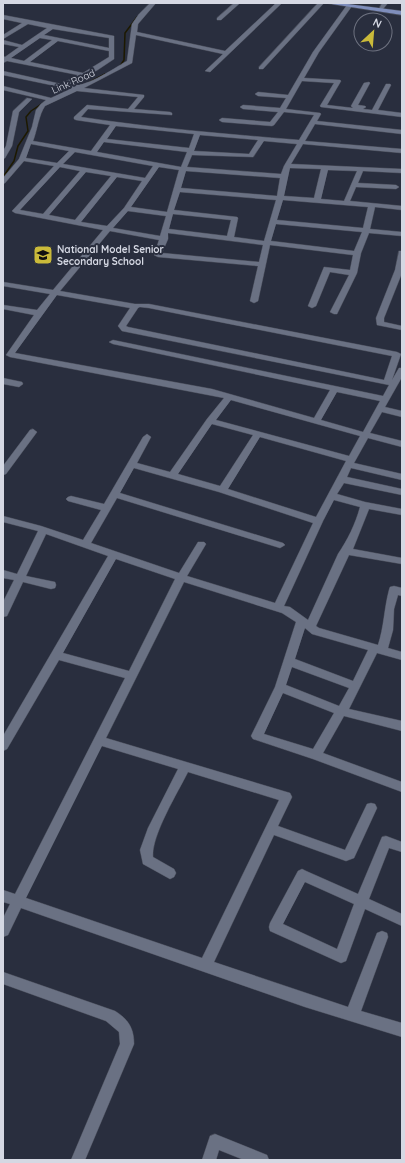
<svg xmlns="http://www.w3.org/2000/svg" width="405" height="1163" viewBox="0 0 405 1163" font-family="Quicksand,sans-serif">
<rect width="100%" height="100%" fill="#292e3e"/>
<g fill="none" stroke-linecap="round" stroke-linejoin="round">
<!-- stream -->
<path stroke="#1d1900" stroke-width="1.5" d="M 120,66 L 124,60 L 125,33 L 137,17
M 88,83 L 105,74
M 3,177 L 14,161 L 18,146 L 28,131 L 26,117 L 31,111 L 43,103"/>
<defs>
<path id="minor" d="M 150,3 L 156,3 L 138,24 L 137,32 L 225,51 L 276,3 L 282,3 L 210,72 L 205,71 L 223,54 L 136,35 L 132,63 L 84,88 L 144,95 L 144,97 L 134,109 L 170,112 L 172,113 L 172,115 L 88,109 L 81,117 C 153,128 226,134 299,140 L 314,115 L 284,112 L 274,125 L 272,126 L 222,122 L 219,120 L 222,118 L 270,122 L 278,112 L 243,109 L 240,107 L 243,105 L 280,108 L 286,98 L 258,96 L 255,94 L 258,92 L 288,95 L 313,52 L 347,5 L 349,4 L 352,6 L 319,52 L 304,78 L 340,80 L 341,81 L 327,105 L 353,108 L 351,106 L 364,83 L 369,82 L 370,83 L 358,105 L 365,106 L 366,107 L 363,109 L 372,110 L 386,84 L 390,84 L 391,85 L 378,110 L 402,113 L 402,117 L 321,107 L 320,106 L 334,83 L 302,81 L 286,109 L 320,113 L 321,114 L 317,121 L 402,130 L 402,134 L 315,124 L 305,141 L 402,149 L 402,153 L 303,144 L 291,164 L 402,169 L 402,173 L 363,171 L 358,183 L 396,185 L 399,187 L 396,189 L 356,187 L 350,201 L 402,206 L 402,210 L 375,207 L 370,229 L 402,232 L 402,236 L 369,233 L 361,253 L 357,273 L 337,314 L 334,314 L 330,312 L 349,275 L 330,272 L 316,306 L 312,308 L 308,306 L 324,267 L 350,270 L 353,255 L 270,245 L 258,301 L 254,303 L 250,301 L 258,266 L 158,257 L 154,255 L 159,240 L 110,231 L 60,291 L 135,304 L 149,304 L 397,352 L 401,354 L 392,380 L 399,368 L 402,368 L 402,377 L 385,407 L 402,411 L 402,417 L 382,412 L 370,433 L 402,441 L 402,447 L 368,438 L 354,463 L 402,474 L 402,480 L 351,468 L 347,477 L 402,489 L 402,495 L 344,483 L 337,494 L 365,502 L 402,509 L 402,515 L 369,509 L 353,549 L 402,558 L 402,564 L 349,555 L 316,626 L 319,628 L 378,645 C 384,627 384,609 389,590 L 390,587 L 394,586 L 402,588 L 402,596 L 398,595 L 394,609 L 393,630 L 388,648 L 402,652 L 402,660 L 377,653 L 349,709 L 402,721 L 402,731 L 344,716 L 323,753 L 402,782 L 402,792 L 313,759 L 253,739 L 251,736 L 275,687 L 296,622 L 282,613 L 184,582 L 106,738 L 290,793 L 292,797 L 278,826 L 345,850 L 367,804 L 371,803 L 375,804 L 377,808 L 354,858 L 346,861 L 274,835 L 214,962 L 348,1007 L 377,933 L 382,931 L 387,933 L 388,937 L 361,1011 L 402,1023 L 402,1037 L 305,1007 L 21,908 L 8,935 L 3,937 L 3,918 L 10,904 L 3,902 L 3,890 L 15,894 L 125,678 L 59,660 L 7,749 L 3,751 L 3,736 L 108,556 L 46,534 L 26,576 L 55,582 L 56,585 L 55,588 L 51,589 L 23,582 L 7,616 L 3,617 L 3,602 L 14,580 L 3,578 L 3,570 L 17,574 L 38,531 L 3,522 L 3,516 L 41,526 L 83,540 L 101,510 L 68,501 L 66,499 L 68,497 L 71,496 L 104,504 L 143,437 L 147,434 L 151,437 L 137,463 L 170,472 L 207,419 L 224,398 L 10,357 L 6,355 L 34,315 L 3,309 L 3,305 L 37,310 L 50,294 L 3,286 L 3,282 L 53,290 L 103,230 L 15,213 L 12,211 L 54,166 L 24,161 L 5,183 L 3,184 L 3,178 L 19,159 L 32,127 L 36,110 L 41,104 L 46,100 L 3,90 L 3,86 L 51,98 L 70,89 L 3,75 L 3,71 L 61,84 L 78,75 L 7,61 L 3,63 L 3,56 L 5,57 L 19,47 L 3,44 L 3,40 L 22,45 L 47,28 L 28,24 L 3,39 L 3,35 L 22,23 L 3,19 L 3,15 L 114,36 L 114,59 L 96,71 L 68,85 C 85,89 111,70 127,61 L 132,24 L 139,14 ZM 53,29 L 109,38 L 109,48 L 44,35 ZM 40,38 L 52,40 L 24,61 L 11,58 ZM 58,41 L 109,51 L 109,57 L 83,73 L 30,62 ZM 77,91 L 138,97 L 128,109 L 87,105 L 74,117 L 74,119 L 76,120 L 110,125 L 91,151 L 33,141 C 37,131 39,114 45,106 ZM 116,126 L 194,134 L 189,148 L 107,139 ZM 200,135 L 258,140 L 249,154 L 194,151 ZM 264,141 L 297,144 L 284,166 L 281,174 L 187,167 L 192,155 L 253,157 ZM 104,142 L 187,152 L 181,167 L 97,152 ZM 31,144 L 69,151 L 57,163 L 26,158 ZM 75,152 L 153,166 L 145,178 L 63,164 ZM 60,167 L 80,171 L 43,214 L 20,210 ZM 159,167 L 179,170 L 167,212 L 131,207 ZM 290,168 L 321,169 L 314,198 L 284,196 ZM 328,170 L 357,171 L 344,201 L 321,199 ZM 186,171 L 280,178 L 277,196 L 181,188 ZM 86,172 L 111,176 L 75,220 L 49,215 ZM 117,177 L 142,181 L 124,208 L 107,226 L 81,222 ZM 180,192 L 276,200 L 264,241 L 234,237 L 238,218 L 237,217 L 174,210 ZM 283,200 L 368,207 L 363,228 L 277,220 ZM 128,211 L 166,216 L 160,236 L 113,228 ZM 173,214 L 231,220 L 227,236 L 169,229 ZM 276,224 L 362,232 L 354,251 L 271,241 ZM 168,233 L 263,245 L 259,262 L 162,253 L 168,239 ZM 57,295 L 130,308 L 118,326 L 122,331 L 389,385 L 383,396 L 113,340 L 109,342 L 113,344 L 330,390 L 314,418 L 212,389 L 15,353 ZM 140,307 L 149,308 L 392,356 L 384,380 L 128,327 L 126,326 L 138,308 ZM 337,392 L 380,401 L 363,432 L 321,420 ZM 231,400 L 360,436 L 349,456 L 216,420 ZM 212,424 L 253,435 L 220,486 L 178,474 ZM 260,437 L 346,461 L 316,517 L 228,489 ZM 134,468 L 219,492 L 313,523 L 275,603 L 187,576 L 206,544 L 204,542 L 198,542 L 179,573 L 91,543 L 117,498 L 280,548 L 285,545 L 283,543 L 120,493 ZM 334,500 L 360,507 C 355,525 348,539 338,554 L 308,620 L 290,607 L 284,606 L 323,521 ZM 116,559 L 175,579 L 129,671 L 63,653 ZM 305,628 L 312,634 L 368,650 L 353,681 L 295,659 ZM 292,667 L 349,688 L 339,706 L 286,685 ZM 283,693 L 334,713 L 313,749 L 264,734 ZM 102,746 L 178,769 L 148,828 L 140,850 L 143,864 L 170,879 L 174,877 L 176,873 L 174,869 L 153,857 C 151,836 178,792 188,772 L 279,800 L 202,958 L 26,898 Z
M 234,3 L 240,3 L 221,20 L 217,20 L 217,18 Z
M 318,3 L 324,3 L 263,69 L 259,69 L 259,67 Z
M 382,3 L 388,3 L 383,9 L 379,9 Z
M 27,98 L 32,99 L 19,112 L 12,146 L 5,158 L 3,159 L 3,151 L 6,146 L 13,111 Z
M 399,251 L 402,251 L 402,273 L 384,318 L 384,322 L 402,326 L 402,330 L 377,325 L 376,318 L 395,270 Z
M 3,378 L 22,382 L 23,384 L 19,387 L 3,384 Z
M 33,429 L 37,432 L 6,474 L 3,475 L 3,466 L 30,430 Z
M 386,836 L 402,842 L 402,852 L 389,848 L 369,899 L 402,914 L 402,926 L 365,909 L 346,961 L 341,963 L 270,931 L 269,927 L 270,923 L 298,871 L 302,869 L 306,871 L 358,894 L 382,837 ZM 305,882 L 354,904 L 337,949 L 283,924 Z
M 3,972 L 115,1011 C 128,1019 134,1028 134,1044 L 85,1160 L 71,1160 L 120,1044 L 119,1032 L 106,1021 L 3,984 Z
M 215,1134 L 267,1155 L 269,1160 L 244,1160 L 219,1150 L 216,1160 L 202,1160 L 210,1136 Z"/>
<path id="major" d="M 325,3 L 340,3 L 402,11 L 402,15 Z"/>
</defs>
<!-- minor casing -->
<use href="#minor" stroke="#484c59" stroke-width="1"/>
<!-- major casing -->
<use href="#major" stroke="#484c59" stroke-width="1"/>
<!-- minor -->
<use href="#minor" fill="#6a7183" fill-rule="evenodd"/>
<!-- major -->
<use href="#major" fill="#7f8ebc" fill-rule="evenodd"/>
</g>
<!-- icons -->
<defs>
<symbol id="school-square" viewBox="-11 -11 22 22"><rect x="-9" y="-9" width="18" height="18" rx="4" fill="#caba3a" stroke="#292e3e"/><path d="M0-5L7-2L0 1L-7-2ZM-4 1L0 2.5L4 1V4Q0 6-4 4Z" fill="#111"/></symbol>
</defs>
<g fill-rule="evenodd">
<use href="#school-square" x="32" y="244" width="22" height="22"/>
</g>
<g text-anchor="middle" stroke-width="4" stroke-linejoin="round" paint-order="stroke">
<!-- far-street labels -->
<g font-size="10" fill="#d5d8e3" stroke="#292e3e">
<text transform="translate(73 81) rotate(-24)" y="4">Link Road</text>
</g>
<!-- far-poi labels -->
<g font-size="10" font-weight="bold" fill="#d5d8e3" stroke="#292e3e" text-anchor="start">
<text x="57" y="253">National Model Senior<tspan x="57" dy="12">Secondary School</tspan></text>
</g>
</g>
<!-- border -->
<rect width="405" height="1163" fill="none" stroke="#d5d8e3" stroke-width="8"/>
<!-- north arrow -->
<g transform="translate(373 32) rotate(26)"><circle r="19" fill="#292e3e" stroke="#6e7280"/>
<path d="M0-3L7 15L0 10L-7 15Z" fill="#caba3a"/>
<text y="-6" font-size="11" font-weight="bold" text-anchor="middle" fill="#d5d8e3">N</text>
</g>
</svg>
